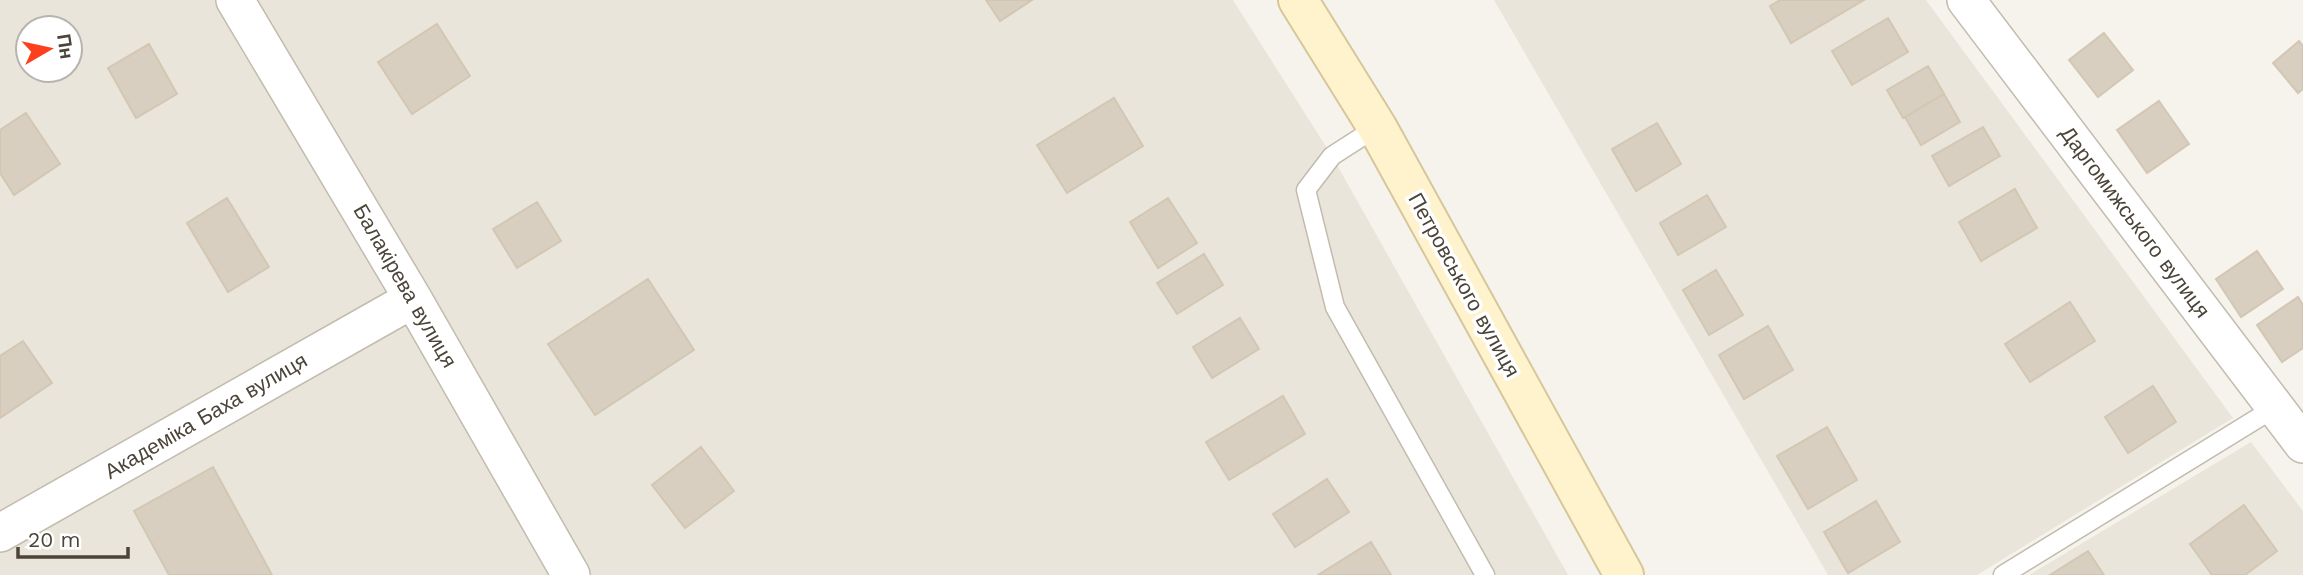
<svg xmlns="http://www.w3.org/2000/svg" width="2303" height="575" viewBox="0 0 2303 575" font-family="'Work Sans',sans-serif">
<rect width="100%" height="100%" fill="#f6f3ec"/>
<!-- residential -->
<path fill="#eae5da" fill-rule="evenodd" d="M 0,0 L 1233,0 L 1332,156 L 1568,575 L 0,575 ZM 28,28 L 70,28 L 70,70 L 28,70 Z
M 1494,0 L 1926,0 L 2233,418 L 1977,575 L 1828,575 Z
M 2251,442 L 2303,511 L 2303,575 L 2029,575 Z"/>
<!-- building -->
<path fill="#d8cfc1" stroke="#d3c7b4" stroke-width="2" d="M 986,0 L 1032,0 L 1000,21 Z
M 1780,0 L 1864,0 L 1791,43 L 1770,6 Z
M 1888,18 L 1908,52 L 1852,85 L 1832,51 Z
M 437,24 L 470,76 L 412,114 L 378,62 Z
M 2104,33 L 2133,70 L 2098,97 L 2069,60 Z
M 2299,41 L 2303,46 L 2303,89 L 2298,93 L 2273,63 Z
M 149,44 L 177,94 L 136,118 L 108,68 Z
M 1928,66 L 1944,94 L 1903,118 L 1887,90 Z
M 1944,94 L 1960,122 L 1921,145 L 1905,117 Z
M 1114,98 L 1143,146 L 1067,193 L 1037,145 Z
M 2159,101 L 2189,144 L 2147,173 L 2117,130 Z
M 26,113 L 60,164 L 14,195 L 0,173 L 0,130 Z
M 1657,123 L 1681,164 L 1636,191 L 1612,149 Z
M 1983,127 L 2000,156 L 1949,186 L 1932,156 Z
M 2015,189 L 2037,228 L 1981,261 L 1959,222 Z
M 1707,195 L 1726,227 L 1678,255 L 1660,223 Z
M 227,198 L 269,267 L 228,292 L 187,223 Z
M 1168,198 L 1197,243 L 1158,268 L 1130,222 Z
M 537,202 L 561,241 L 517,268 L 493,229 Z
M 2257,251 L 2283,289 L 2241,317 L 2216,279 Z
M 1204,254 L 1223,285 L 1177,314 L 1157,283 Z
M 1716,270 L 1743,315 L 1709,335 L 1683,290 Z
M 648,279 L 694,350 L 595,415 L 548,344 Z
M 2298,297 L 2303,305 L 2303,348 L 2282,362 L 2257,325 Z
M 2070,302 L 2095,341 L 2030,382 L 2005,344 Z
M 1240,318 L 1259,349 L 1212,378 L 1193,347 Z
M 1768,326 L 1793,370 L 1744,399 L 1719,355 Z
M 23,341 L 52,383 L 0,418 L 0,356 Z
M 2153,386 L 2176,422 L 2128,453 L 2105,417 Z
M 1283,396 L 1305,434 L 1229,480 L 1206,442 Z
M 1827,427 L 1857,480 L 1808,509 L 1777,456 Z
M 701,447 L 734,491 L 685,528 L 652,485 Z
M 213,467 L 272,575 L 169,575 L 134,511 Z
M 1327,479 L 1349,512 L 1295,547 L 1273,514 Z
M 1876,501 L 1900,542 L 1848,573 L 1824,532 Z
M 2244,505 L 2277,551 L 2245,575 L 2212,575 L 2190,544 Z
M 1371,542 L 1391,575 L 1318,575 Z
M 2088,551 L 2104,575 L 2050,575 Z"/>
<g fill="none" stroke-linecap="round" stroke-linejoin="round">
<defs>
<path id="service" d="M 1377,127 L 1332,156 L 1306,190 L 1335,307 L 1485,575
M 2003,575 L 2276,407"/>
<path id="minor" d="M 235,0 L 413,299 L 571,575
M 1966,0 L 2303,444
M 0,533 L 413,299"/>
<path id="secondary" d="M 1298,0 L 1377,127 L 1624,575"/>
</defs>
<!-- service casing -->
<use href="#service" stroke="#c2bbae" stroke-width="21"/>
<!-- minor casing -->
<use href="#minor" stroke="#c2bbae" stroke-width="40"/>
<!-- secondary casing -->
<use href="#secondary" stroke="#d6c79b" stroke-width="42"/>
<!-- service -->
<use href="#service" stroke="#fff" stroke-width="18"/>
<!-- minor -->
<use href="#minor" stroke="#fff" stroke-width="37"/>
<!-- secondary -->
<use href="#secondary" stroke="#fff3cd" stroke-width="38"/>
</g>
<g text-anchor="middle" stroke-width="7" stroke-linejoin="round" paint-order="stroke">
<!-- street labels -->
<g font-size="21" fill="#4b4439" stroke="#fff">
<text transform="translate(2135 222) rotate(53)" y="7">Даргомижського вулиця</text>
<text transform="translate(1464 285) rotate(61)" y="7">Петровського вулиця</text>
<text transform="translate(405 286) rotate(60)" y="7">Балакірева вулиця</text>
<text transform="translate(206 416) rotate(-30)" y="7">Академіка Баха вулиця</text>
</g>
</g>
<!-- north arrow -->
<g transform="translate(49 49) rotate(81)"><circle r="33" fill="#ffffff" stroke="#b7b4b0" stroke-width="2"/>
<path d="M0-5L12 26L0 18L-12 26Z" fill="#fc3f1d"/>
<text y="-10" font-size="19" font-weight="bold" text-anchor="middle" fill="#4b4439">Пн</text>
</g>
<!-- scale -->
<path d="M18 547v10h110v-10" fill="none" stroke="#4b4439" stroke-width="3.5"/>
<text x="28" y="547" font-size="21" fill="#4b4439" stroke="#ffffff" stroke-width="5" paint-order="stroke">20 m</text>
</svg>
